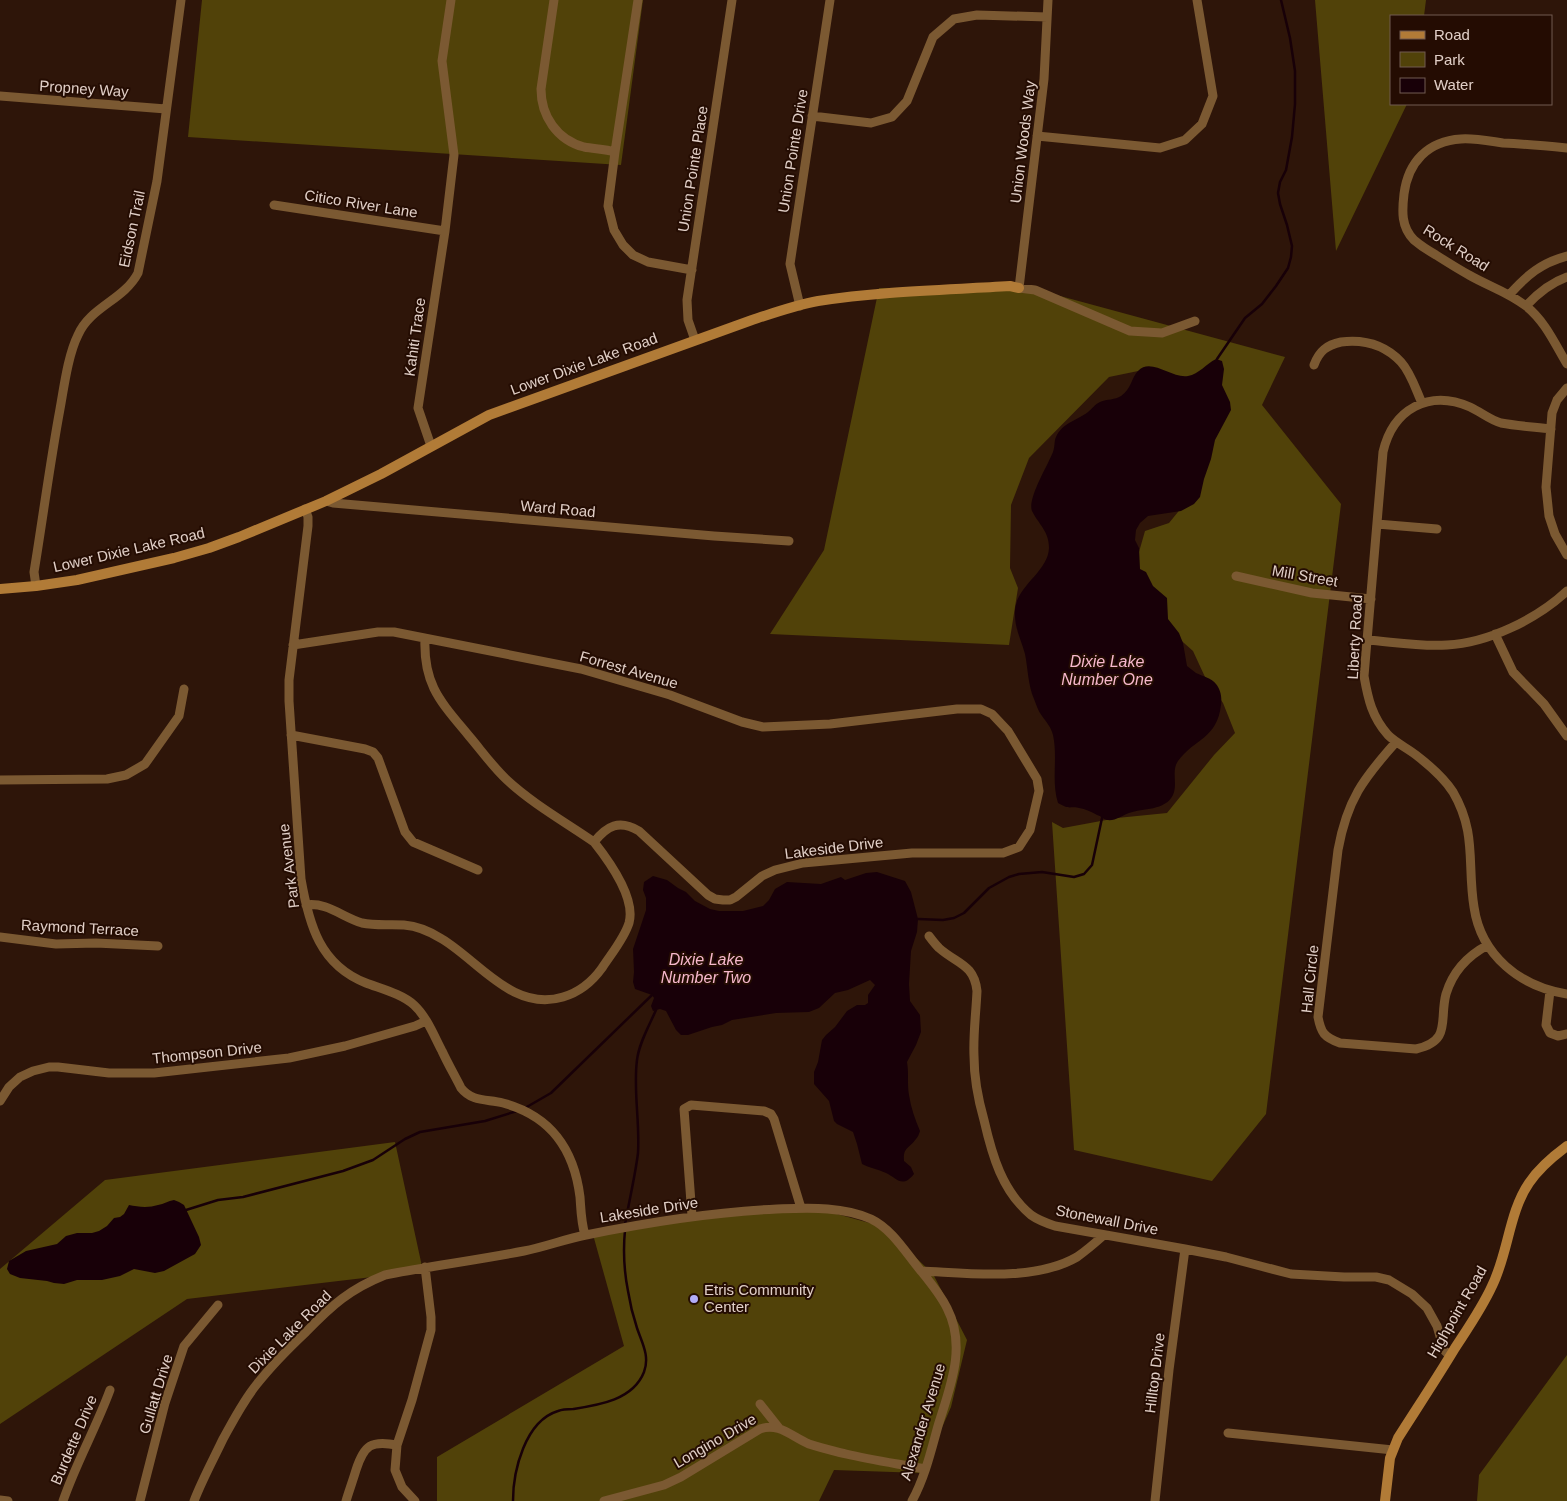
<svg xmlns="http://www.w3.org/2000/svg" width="1567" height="1501" viewBox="0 0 1567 1501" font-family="Helvetica,sans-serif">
<rect width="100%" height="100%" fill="#2e1509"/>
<!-- green -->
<path fill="#514209" d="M 202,0 L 643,0 L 621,165 L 188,137 Z
M 1315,0 L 1426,0 L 1424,16 L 1391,16 L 1391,104 L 1407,104 L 1336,251 Z
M 1027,287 L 1285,357 L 1262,405 L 1341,504 L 1266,1114 L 1212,1181 L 1074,1150 L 1052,822 L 1063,828 L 1117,818 L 1167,813 L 1214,755 L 1235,733 L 1223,703 L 1205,677 L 1193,651 L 1175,635 L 1140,584 L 1137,559 L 1145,531 L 1169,523 L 1191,496 L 1143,370 L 1109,377 L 1029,458 L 1011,505 L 1010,568 L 1018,588 L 1009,645 L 770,634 L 824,550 L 879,288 Z
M 395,1142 L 423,1271 L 187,1299 L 0,1424 L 0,1269 L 105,1180 Z
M 754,1206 L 808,1206 L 884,1227 L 933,1274 L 967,1340 L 951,1407 L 922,1473 L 834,1470 L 819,1501 L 437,1501 L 437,1457 L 624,1346 L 592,1231 L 690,1220 Z
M 1567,1355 L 1567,1501 L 1477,1501 L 1479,1475 Z"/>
<!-- water -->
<path fill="#180008" d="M 1216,359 L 1222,361 L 1224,369 L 1222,385 L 1230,402 L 1231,410 L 1215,440 L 1211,459 L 1204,479 L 1200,497 L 1194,504 L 1181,511 L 1148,516 L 1140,523 L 1136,530 L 1135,540 L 1139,548 L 1140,569 L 1146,572 L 1153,586 L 1167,598 L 1168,619 L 1179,633 L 1183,643 L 1187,666 C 1190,668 1193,671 1196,673 C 1202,676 1212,678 1216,684 C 1221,690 1222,698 1221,705 C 1217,739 1195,738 1178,761 C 1171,771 1178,784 1173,795 C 1165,811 1143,808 1129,813 C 1121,816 1116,821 1107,820 C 1103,819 1101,816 1097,815 C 1092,812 1085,809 1079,808 C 1068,806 1070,810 1058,803 C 1051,781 1058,758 1053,735 C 1051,727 1047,723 1042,716 C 1038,711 1036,704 1034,699 C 1028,685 1028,669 1025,654 C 1021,639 1014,628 1015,610 C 1017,585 1048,572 1049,548 C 1049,531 1039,525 1032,511 C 1027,499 1048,465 1053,452 C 1055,447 1054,441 1056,437 C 1062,423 1078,420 1088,412 C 1092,409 1095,404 1100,402 C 1107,399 1115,400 1121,396 C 1132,388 1131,378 1138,371 C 1151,357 1172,379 1188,376 C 1199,374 1206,364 1216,359 Z
M 877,872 L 905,881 L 911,892 L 918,919 L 917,932 L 911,951 L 909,984 L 910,1001 L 920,1015 L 921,1032 L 916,1045 L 907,1062 C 909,1073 907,1084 909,1095 C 911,1108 915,1119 920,1131 C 919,1134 918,1137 916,1139 C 909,1149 903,1147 904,1161 L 911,1167 L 914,1174 C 902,1189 897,1178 886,1173 C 878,1169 869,1168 862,1164 L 857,1144 L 853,1132 L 837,1124 L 834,1121 L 829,1101 L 814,1084 L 814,1072 L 818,1062 L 822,1040 L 826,1035 L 835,1027 L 847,1011 L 857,1005 L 865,1005 L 868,1003 L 868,995 L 875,985 L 870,980 L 848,990 L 835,993 L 819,1008 L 809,1012 L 776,1013 L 732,1020 L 722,1025 L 712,1027 L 688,1035 L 681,1035 L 676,1030 L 666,1011 L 660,1009 L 653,1011 L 651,1006 L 654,998 L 652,995 L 635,989 L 633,982 L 634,972 L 633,949 L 646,910 L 646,898 L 643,890 L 644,882 L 653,876 L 667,880 L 678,888 L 686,892 L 695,901 L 710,909 L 719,911 L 743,911 L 763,906 L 769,900 L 775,889 L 787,882 L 821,884 L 841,877 L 845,880 L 866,873 Z
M 174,1200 L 179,1202 L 184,1205 L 199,1237 L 201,1245 L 195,1254 L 164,1271 L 155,1273 L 134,1269 L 120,1276 L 102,1280 L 77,1280 L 64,1284 L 54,1283 L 47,1281 L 20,1278 L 10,1274 L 7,1269 L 9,1261 L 26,1251 L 57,1244 L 66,1236 L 77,1233 L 92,1233 L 99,1231 L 107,1226 L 114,1218 L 120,1217 L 124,1214 L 129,1205 C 138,1207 149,1208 158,1205 C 164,1204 168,1201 174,1200 Z"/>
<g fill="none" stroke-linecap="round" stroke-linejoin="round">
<!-- stream -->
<path stroke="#180008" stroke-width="2.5" d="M 1217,359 L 1245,318 L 1262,304 L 1276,286 L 1288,268 L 1291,257 L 1292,246 L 1287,225 L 1280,204 L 1278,193 L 1280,182 L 1286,170 L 1292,137 L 1295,104 L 1295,71 L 1290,38 L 1281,0
M 918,919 L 943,920 L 954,918 L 964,913 L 989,888 L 1009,877 L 1019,874 L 1042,872 L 1074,877 L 1084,874 L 1092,865 L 1102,818
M 525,1108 L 551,1093 L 652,995
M 186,1210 L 218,1200 L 243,1197 L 343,1171 L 373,1160 L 405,1139 L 420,1132 L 485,1121 L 517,1111
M 625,1225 C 629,1201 635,1177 638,1153 C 640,1122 633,1089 637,1060 C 639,1043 649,1026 656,1010
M 513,1501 C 513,1471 525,1421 558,1411 C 563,1409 568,1409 573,1409 C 599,1405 633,1400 644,1372 C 650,1356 642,1343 637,1328 C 633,1316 630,1304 628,1291 C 624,1271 623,1251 625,1230"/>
<!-- street -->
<path stroke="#7b5932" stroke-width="9" d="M 554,0 L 541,89 C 541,116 557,140 584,147 C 595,149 605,149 615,152 L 608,206 L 614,230 L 623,245 L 633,255 L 648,262 L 692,270
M 1048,0 L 1044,79 L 1019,288 L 1035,290 L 1130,331 L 1162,333 L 1195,321
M 0,96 L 166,109
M 812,116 L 871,123 L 892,117 L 907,101 L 933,37 L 954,19 L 977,15 L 1047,17
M 1037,136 L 1160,148 L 1185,140 L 1202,124 L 1213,96 L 1197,0
M 1567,148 C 1546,146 1524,144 1503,143 C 1489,141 1474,138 1461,139 C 1428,141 1408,162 1404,194 C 1402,211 1401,227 1414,240 C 1421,246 1429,251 1436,255 C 1447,262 1458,269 1469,275 C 1488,286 1508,292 1526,306 C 1545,321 1555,344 1567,364
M 615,152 L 638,0
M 274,205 L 445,231
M 1509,295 C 1527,275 1541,263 1567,256
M 800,306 L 790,264 L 830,0
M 1526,306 C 1538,293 1550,283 1567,277
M 695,340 L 688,320 L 687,300 L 732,0
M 1314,365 C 1319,351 1327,345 1341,342 C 1365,339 1385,345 1401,362 C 1411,373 1416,390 1422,403
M 1567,388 L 1557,400 L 1552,413 L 1546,487 L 1549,516 L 1555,534 L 1567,555
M 1551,429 C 1534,427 1517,426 1501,423 C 1490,420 1481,412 1470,407 C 1429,389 1393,409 1383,452 L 1364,676 C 1368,699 1372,717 1388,735 C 1396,743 1407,748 1416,755 C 1429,765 1444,778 1453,792 C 1477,833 1467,864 1474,907 C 1481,956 1521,987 1567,994
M 431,446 L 418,408 L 445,231 L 454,155 L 442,61 L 451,0
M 326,501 L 333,503 L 714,536 L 789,541
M 305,509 L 308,517 L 308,526 L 289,680 L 289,701 L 301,879 C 309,925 320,965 366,983 C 382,989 402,994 414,1005 C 427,1017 434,1036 442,1051 C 448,1064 455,1076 461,1088 C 472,1102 487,1099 503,1103 C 551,1116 574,1149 580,1197 C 581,1210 581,1222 585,1235
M 1377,524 L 1437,529
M 1236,576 L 1312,593 L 1371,599
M 36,586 L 34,572 C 43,517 50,463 60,409 C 64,387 68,355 78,335 C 90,307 124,300 138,273 L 157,181 L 181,0
M 1495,634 L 1513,672 L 1544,704 L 1567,736
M 1367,640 C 1393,642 1421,647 1447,645 C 1488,643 1537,619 1567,591
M 293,645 L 378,632 L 394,632 L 581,669 L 670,695 L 742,722 L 763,727 L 830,724 L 957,709 L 981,709 L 992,714 L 1008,731 L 1037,779 L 1039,791 L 1030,830 L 1019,847 L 1003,853 L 912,853 L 803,863 L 775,870 L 762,876 L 736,897 L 730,900 L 723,900 L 715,899 L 708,895 L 639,831 C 619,819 607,826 594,842
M 291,735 L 365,749 L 373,752 L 378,758 L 405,832 L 413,842 L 478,870
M 1396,742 C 1363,779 1347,800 1338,850 L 1318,1017 C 1321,1033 1324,1037 1340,1043 L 1416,1049 C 1452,1041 1439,1020 1446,994 C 1453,971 1467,956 1488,945
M 0,780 L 107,779 L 126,775 L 145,764 L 179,716 L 184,689
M 306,905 C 327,902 342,917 362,923 C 376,926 390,924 404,925 C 417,926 431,932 442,939 C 480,962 513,1012 563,997 C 580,992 592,982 602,968 C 611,954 624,939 629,923 C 636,898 609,861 594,842 C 565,822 533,804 507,780 C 493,767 481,750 469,736 C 441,702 423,685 425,638
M 929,936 C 932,940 936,945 939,948 C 957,964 974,964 977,991 C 976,1013 973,1035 974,1056 C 974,1078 978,1099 984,1120 C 992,1155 1002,1191 1031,1215 C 1038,1220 1046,1223 1055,1226 L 1185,1249 L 1226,1257 L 1291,1274 L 1344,1277 L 1376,1277 L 1389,1280 L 1412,1294 L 1427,1308 L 1437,1326 L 1444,1350 L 1450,1356
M 0,937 L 56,944 L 96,943 L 158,946
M 1550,991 L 1546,1025 L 1550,1033 L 1558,1036 L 1567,1034
M 0,1101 L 9,1087 L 20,1077 L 33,1071 L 49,1067 L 58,1067 L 109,1073 L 154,1073 L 289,1058 L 345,1046 L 415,1026 L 426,1021
M 692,1216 L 684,1109 L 691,1105 L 764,1111 L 771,1114 L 774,1119 L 801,1208
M 760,1404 L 779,1428
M 1228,1433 L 1393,1450
M 0,1500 L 8,1501
M 63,1501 C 76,1463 96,1428 110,1390
M 140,1501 L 165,1403 L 184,1346 L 218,1305
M 194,1501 C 202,1480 213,1460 223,1439 C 233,1421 243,1401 257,1384 C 272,1365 289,1348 306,1332 C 332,1305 350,1289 385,1275 C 431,1266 478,1260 524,1251 C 545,1247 565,1239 586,1235 C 649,1222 713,1212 777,1209 C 808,1208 842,1206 871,1219 C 892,1229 906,1253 921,1271 C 968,1273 1034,1282 1077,1257 C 1087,1250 1095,1243 1104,1235
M 346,1501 C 349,1491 353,1480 356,1470 C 364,1445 371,1440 397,1445
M 415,1501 L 402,1487 L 395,1470 L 397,1445 L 412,1400 L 431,1330 L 431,1317 L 425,1267
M 604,1501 L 664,1485 L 681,1477 L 760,1429 C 779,1422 792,1437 809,1444 C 821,1448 834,1451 846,1454 C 872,1460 899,1464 925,1469
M 912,1501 C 925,1477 931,1451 938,1426 C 950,1387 967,1347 947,1308 C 940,1294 930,1282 921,1271
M 1155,1501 L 1169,1370 L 1185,1249"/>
<!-- secondary -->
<path stroke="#b17b37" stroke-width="10" d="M 0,589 L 36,586 L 77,580 L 174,558 L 209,548 L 239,537 L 326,501 L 381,474 L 489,415 L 752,320 C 773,313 796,305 818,301 C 881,291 946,290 1010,286 L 1019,288
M 1385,1501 L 1390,1458 L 1398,1438 C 1417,1408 1437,1378 1455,1348 C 1468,1328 1482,1308 1492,1286 C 1508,1254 1509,1212 1529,1183 C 1539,1168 1552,1157 1567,1146"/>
</g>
<!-- markers -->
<circle fill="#b2adf9" stroke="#240c02" stroke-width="2" cx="694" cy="1299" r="5"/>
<g text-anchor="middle" stroke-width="4" stroke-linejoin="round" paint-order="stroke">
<!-- street labels -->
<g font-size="15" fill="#e1cfc7" stroke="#240c02">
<text transform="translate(84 89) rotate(4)" y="5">Propney Way</text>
<text transform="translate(1023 142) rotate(-83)" y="5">Union Woods Way</text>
<text transform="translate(793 151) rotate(-81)" y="5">Union Pointe Drive</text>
<text transform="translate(693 169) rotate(-81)" y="5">Union Pointe Place</text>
<text transform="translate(361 204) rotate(9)" y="5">Citico River Lane</text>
<text transform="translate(132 229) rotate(-78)" y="5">Eidson Trail</text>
<text transform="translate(1456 248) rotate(32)" y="5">Rock Road</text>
<text transform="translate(415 337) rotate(-82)" y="5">Kahiti Trace</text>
<text transform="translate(584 364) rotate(-20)" y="5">Lower Dixie Lake Road</text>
<text transform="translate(558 509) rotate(5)" y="5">Ward Road</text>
<text transform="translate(129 550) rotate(-13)" y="5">Lower Dixie Lake Road</text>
<text transform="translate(1305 576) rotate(10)" y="5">Mill Street</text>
<text transform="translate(1355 637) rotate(-87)" y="5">Liberty Road</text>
<text transform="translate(629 670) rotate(16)" y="5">Forrest Avenue</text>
<text transform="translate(834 848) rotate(-7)" y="5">Lakeside Drive</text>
<text transform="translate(289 866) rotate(-97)" y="5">Park Avenue</text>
<text transform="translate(80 928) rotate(3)" y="5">Raymond Terrace</text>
<text transform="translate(1310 979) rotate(-84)" y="5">Hall Circle</text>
<text transform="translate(207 1053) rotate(-6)" y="5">Thompson Drive</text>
<text transform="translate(649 1210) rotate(-9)" y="5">Lakeside Drive</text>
<text transform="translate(1107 1220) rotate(11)" y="5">Stonewall Drive</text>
<text transform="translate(1457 1312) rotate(-60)" y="5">Highpoint Road</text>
<text transform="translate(290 1332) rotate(-45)" y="5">Dixie Lake Road</text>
<text transform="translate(1155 1373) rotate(-83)" y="5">Hilltop Drive</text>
<text transform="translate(156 1394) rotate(-73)" y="5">Gullatt Drive</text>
<text transform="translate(923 1422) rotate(-73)" y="5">Alexander Avenue</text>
<text transform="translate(74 1440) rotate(-67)" y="5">Burdette Drive</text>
<text transform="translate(715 1441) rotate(-30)" y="5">Longino Drive</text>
</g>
<!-- poi labels -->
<g font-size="15" fill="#e1cfc7" stroke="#240c02" text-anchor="start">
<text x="704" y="1295">Etris Community<tspan x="704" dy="17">Center</tspan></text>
</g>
<!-- water labels -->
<g font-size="16" font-style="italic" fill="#f6b8cc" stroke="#240c02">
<text x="1107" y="667">Dixie Lake<tspan x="1107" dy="18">Number One</tspan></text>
<text x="706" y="965">Dixie Lake<tspan x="706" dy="18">Number Two</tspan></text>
</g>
</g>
<!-- legend -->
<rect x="1390" y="15" width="162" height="90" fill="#240c02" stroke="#705a51"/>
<rect x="1400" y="31" width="25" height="8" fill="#b17b37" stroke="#705a51"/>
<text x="1434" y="40" font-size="15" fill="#e1cfc7">Road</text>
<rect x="1400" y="52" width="25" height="15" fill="#514209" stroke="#705a51"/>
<text x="1434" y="65" font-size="15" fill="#e1cfc7">Park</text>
<rect x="1400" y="78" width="25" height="15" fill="#180008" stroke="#705a51"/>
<text x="1434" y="90" font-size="15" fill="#e1cfc7">Water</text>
</svg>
